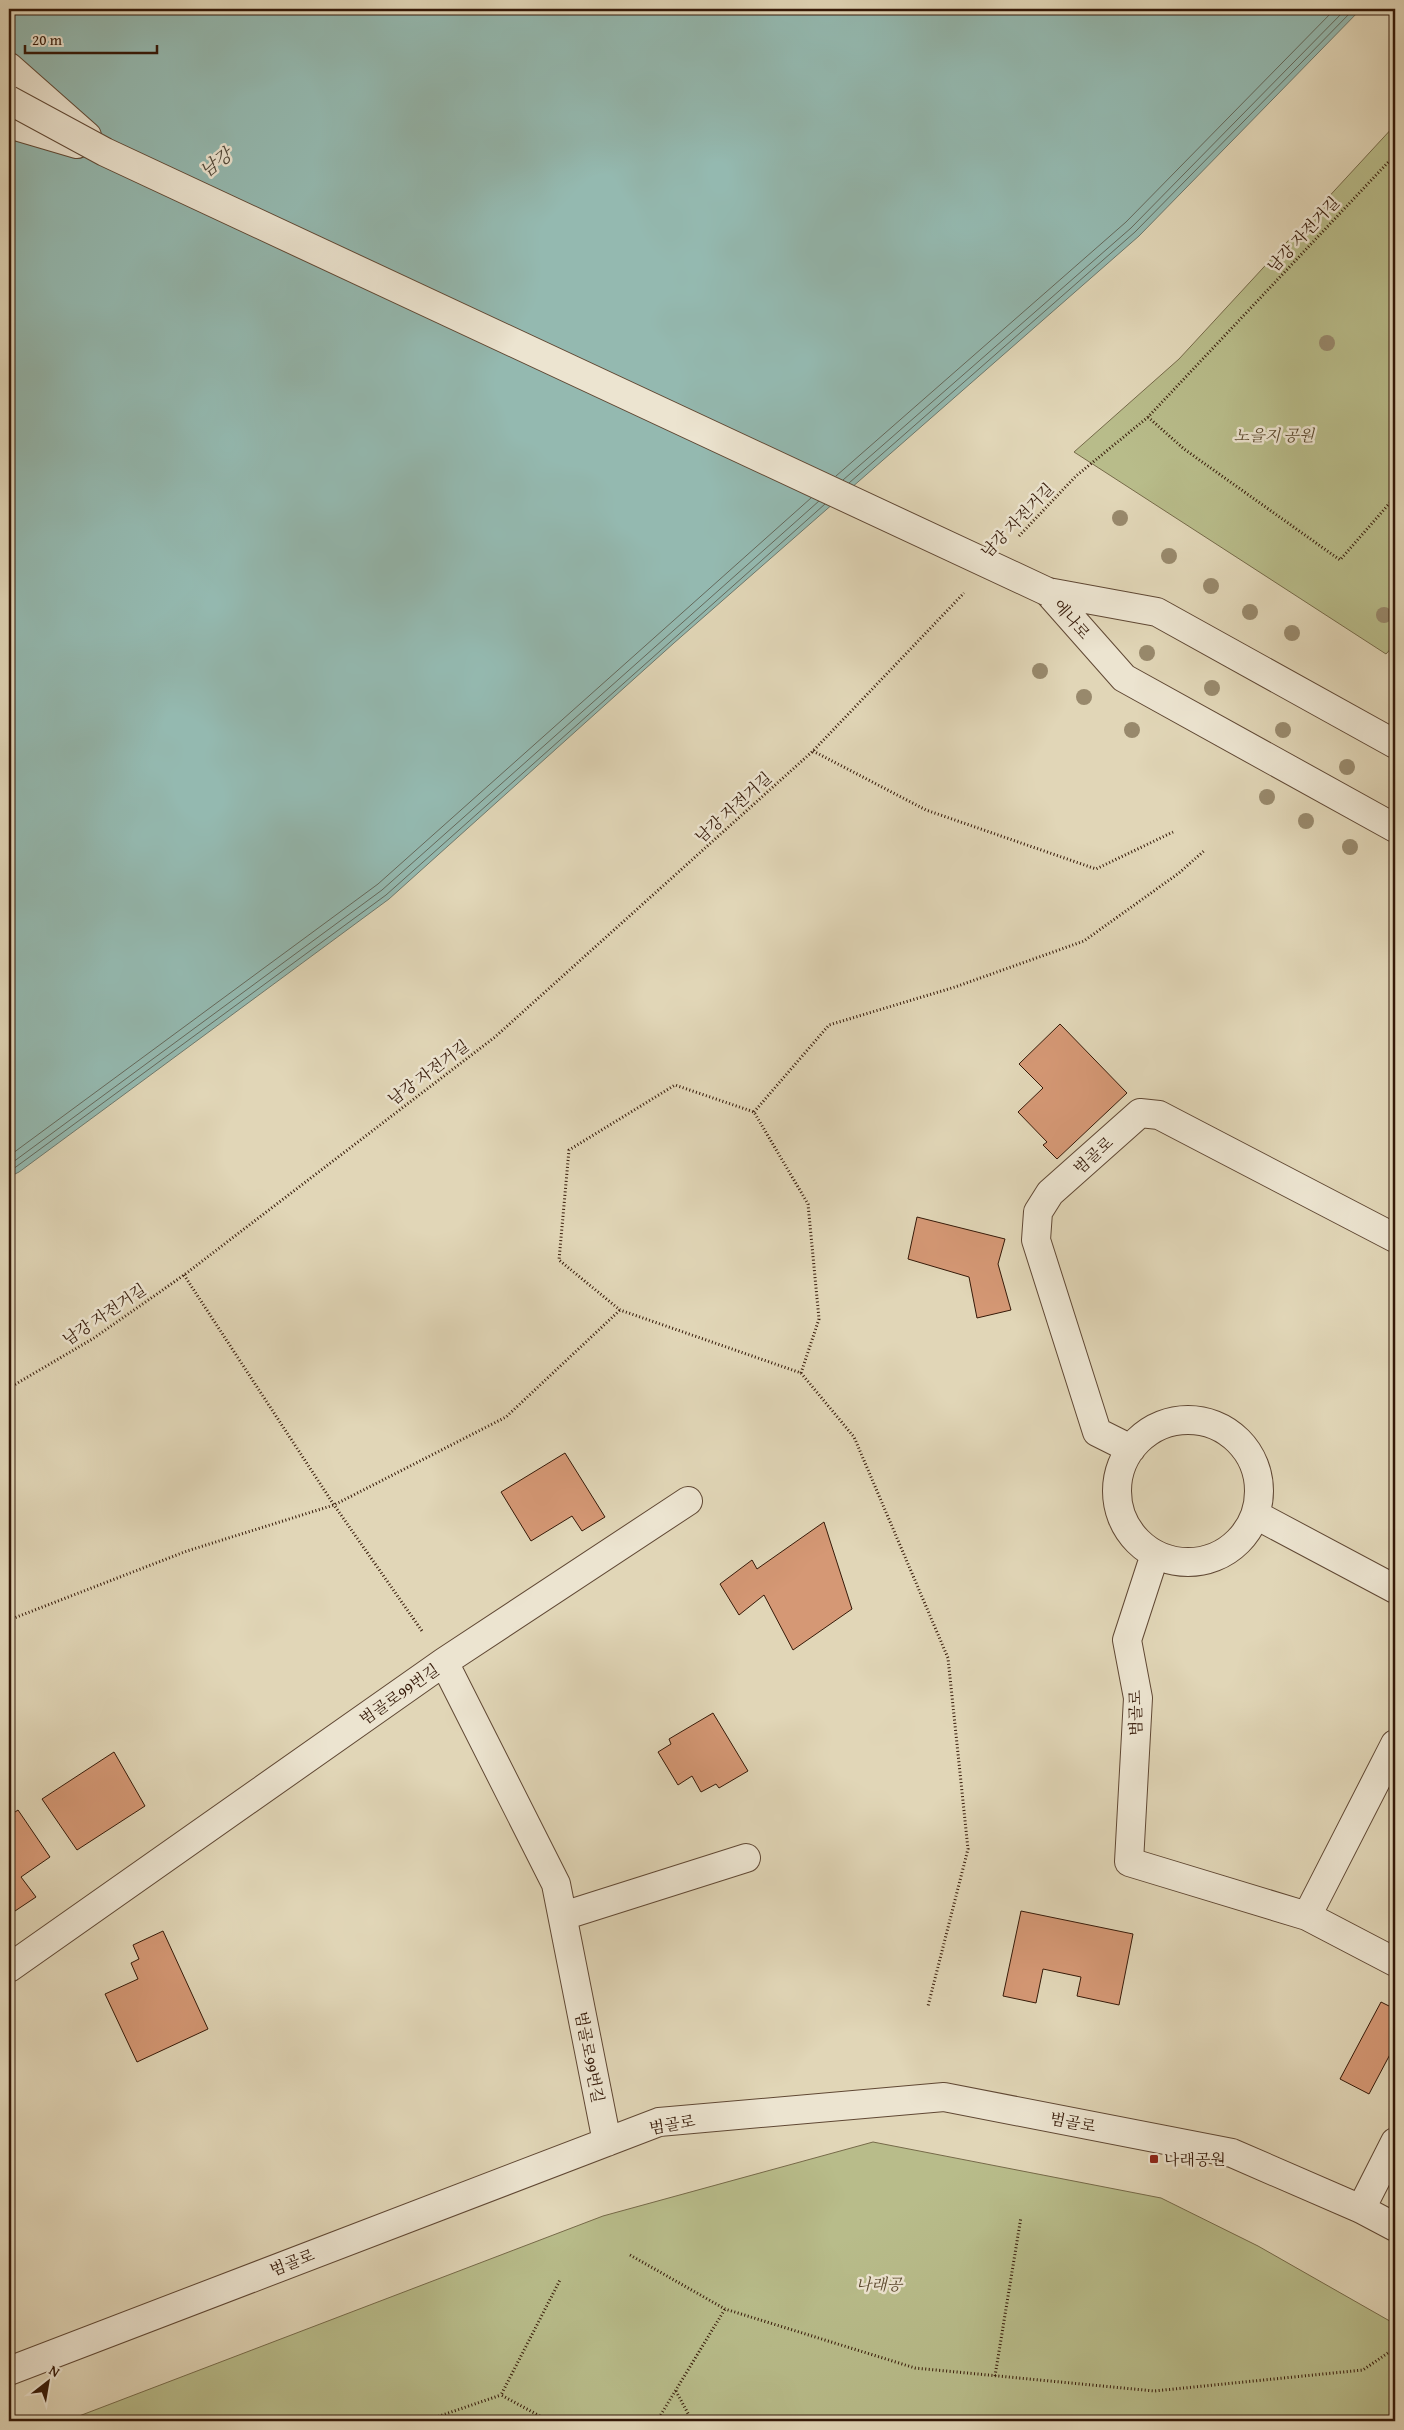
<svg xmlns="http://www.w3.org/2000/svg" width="1404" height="2430" viewBox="0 0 1404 2430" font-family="'Gentium Book Plus','Noto Serif KR',serif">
<rect width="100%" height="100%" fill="#e1d6b7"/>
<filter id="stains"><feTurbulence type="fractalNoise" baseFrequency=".004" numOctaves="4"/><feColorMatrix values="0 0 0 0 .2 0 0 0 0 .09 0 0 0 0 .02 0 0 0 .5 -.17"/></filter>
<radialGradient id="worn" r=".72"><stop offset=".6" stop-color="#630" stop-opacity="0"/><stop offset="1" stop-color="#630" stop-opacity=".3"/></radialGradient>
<!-- green -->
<path fill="#b8bc8a" stroke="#766a49" d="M 1395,125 L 1395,644 L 1386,654 L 1074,452 L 1179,359 Z
M 873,2142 L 1161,2198 L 1258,2246 L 1395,2324 L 1395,2421 L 66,2421 L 603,2216 Z"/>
<!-- water -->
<path fill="#94b9b0" stroke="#6e796d" d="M 9,9 L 1361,9 L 1139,236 L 674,643 L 389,899 L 19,1172 L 9,1177 Z"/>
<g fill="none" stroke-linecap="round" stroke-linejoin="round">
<!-- shore -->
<path stroke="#64695c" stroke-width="1" d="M 836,476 L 1126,222 L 1335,9
M 843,480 L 1131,228 L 1346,9
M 849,483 L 1135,232 L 1354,9
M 9,1156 L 378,884 L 811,498
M 9,1165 L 382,890 L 819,501
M 9,1172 L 386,895 L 825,504"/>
</g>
<!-- building -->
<path fill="#d59875" stroke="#351908" d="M 1060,1024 L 1127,1093 L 1057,1159 L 1043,1145 L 1047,1142 L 1018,1112 L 1043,1088 L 1019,1064 Z
M 917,1217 L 1005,1239 L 998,1264 L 1011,1310 L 977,1318 L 969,1277 L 908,1259 Z
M 565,1453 L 605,1517 L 582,1531 L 572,1516 L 531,1541 L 501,1492 Z
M 824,1522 L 852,1609 L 793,1650 L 764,1595 L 739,1615 L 720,1584 L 752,1560 L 757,1569 Z
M 713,1713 L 748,1771 L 719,1788 L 716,1784 L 701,1792 L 692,1776 L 678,1785 L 658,1752 L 671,1744 L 669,1739 Z
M 114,1752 L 145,1806 L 77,1850 L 42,1799 Z
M 18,1810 L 50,1857 L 21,1877 L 36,1897 L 9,1915 L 9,1816 Z
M 1021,1911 L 1133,1934 L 1119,2005 L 1077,1996 L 1081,1977 L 1043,1969 L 1036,2003 L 1003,1996 Z
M 163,1931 L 208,2029 L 137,2062 L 105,1994 L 138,1979 L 131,1963 L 139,1959 L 133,1945 Z
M 1381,2002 L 1395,2009 L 1395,2045 L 1369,2094 L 1340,2079 Z"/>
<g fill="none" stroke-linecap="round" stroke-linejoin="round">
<defs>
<path id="minor" d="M 9,67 L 87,136
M 9,124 L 77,144
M 1048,592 L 1124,678 L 1395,828
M 1048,592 L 1157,612 L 1395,744
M1117 1491a71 71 0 1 1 142 0a71 71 0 1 1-142 0Z
M 1131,1449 L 1097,1432 L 1036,1240 L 1038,1212 L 1050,1193 L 1140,1113 L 1159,1115 L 1395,1238
M 1256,1515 L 1395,1589
M 1155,1554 L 1127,1640 L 1138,1698 L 1129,1862 L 1307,1916 L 1395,1962
M 444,1662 L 688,1501
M 563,1916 L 746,1858
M 1307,1916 L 1395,1744
M 9,1968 L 444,1662 L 556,1884 L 607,2142
M 1361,2209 L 1395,2142
M 9,2371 L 659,2122 L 944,2097 L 1232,2153 L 1361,2209 L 1395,2227"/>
</defs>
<!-- minor casing -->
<use href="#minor" stroke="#604834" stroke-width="30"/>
<!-- path -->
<path stroke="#351908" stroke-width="3" stroke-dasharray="1 2.5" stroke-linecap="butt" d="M 1148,417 L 1184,449 L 1340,560 L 1395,497
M 1019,536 L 1076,476 L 1148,417 L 1395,155
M 813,751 L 926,810 L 1096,869 L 1173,832
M 754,1112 L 829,1025 L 955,987 L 1084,941 L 1179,873 L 1205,850
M 184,1275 L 334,1505 L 422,1631
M 801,1373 L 819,1319 L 808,1204 L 754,1112 L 675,1085 L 569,1150 L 559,1260 L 620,1310 L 801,1373 L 854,1437 L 948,1658 L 968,1849 L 928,2006
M 9,1388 L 94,1338 L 184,1275 L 495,1037 L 813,751 L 964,593
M 9,1620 L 187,1551 L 334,1505 L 506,1417 L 620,1310
M 630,2255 L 725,2309 L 915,2368 L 1154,2391 L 1363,2370 L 1395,2348
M 995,2376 L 1021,2217
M 676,2391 L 692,2421
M 425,2421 L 501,2395
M 549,2421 L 501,2395 L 560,2280
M 657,2421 L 725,2309"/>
<!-- minor -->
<use href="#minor" stroke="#ece4d0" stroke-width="28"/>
<defs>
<path id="minor-bridge" d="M 9,100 L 105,152 L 1048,592"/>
</defs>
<!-- minor-bridge casing -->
<use href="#minor-bridge" stroke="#604834" stroke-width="30" stroke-linecap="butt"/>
<!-- minor-bridge -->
<use href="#minor-bridge" stroke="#ece4d0" stroke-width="28"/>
</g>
<!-- trees -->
<g fill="#98896c">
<circle cx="1327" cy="343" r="8"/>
<circle cx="1120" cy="518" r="8"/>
<circle cx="1169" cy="556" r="8"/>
<circle cx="1211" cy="586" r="8"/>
<circle cx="1250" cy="612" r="8"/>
<circle cx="1384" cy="615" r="8"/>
<circle cx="1292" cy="633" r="8"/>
<circle cx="1147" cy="653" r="8"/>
<circle cx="1040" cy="671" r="8"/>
<circle cx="1212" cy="688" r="8"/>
<circle cx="1084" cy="697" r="8"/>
<circle cx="1132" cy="730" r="8"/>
<circle cx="1283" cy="730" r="8"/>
<circle cx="1347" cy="767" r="8"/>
<circle cx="1267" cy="797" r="8"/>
<circle cx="1306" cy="821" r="8"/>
<circle cx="1350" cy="847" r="8"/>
</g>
<!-- markers -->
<rect fill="#8f2418" stroke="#ece4d0" stroke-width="2" x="1149" y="2154" width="10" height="10" rx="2.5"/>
<g text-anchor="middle" stroke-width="5" stroke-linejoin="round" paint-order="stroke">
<!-- street labels -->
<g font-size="16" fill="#351908" stroke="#ece4d0">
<text transform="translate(1303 234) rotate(-47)" y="6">남강 자전거길</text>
<text transform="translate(1017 520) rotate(-46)" y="6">남강 자전거길</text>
<text transform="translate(1072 619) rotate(49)" y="6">에나로</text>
<text transform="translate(733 807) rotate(-42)" y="6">남강 자전거길</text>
<text transform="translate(428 1072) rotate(-37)" y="6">남강 자전거길</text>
<text transform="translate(1093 1155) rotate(-42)" y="6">범골로</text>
<text transform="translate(104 1314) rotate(-34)" y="6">남강 자전거길</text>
<text transform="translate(399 1694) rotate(-35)" y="6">범골로99번길</text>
<text transform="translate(1135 1713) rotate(-91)" y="6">범골로</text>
<text transform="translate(590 2057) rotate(79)" y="6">범골로99번길</text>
<text transform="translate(1073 2122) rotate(11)" y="6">범골로</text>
<text transform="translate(672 2124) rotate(-10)" y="6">범골로</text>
<text transform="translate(292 2262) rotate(-21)" y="6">범골로</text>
</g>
<!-- park labels -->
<g font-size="16" font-style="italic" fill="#5c4a2f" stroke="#ece4d0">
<text x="1274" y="441">노을지 공원</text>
<text x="879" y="2290">나래공</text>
</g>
<!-- poi labels -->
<g font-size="16" fill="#351908" stroke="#ece4d0" text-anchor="start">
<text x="1164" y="2165">나래공원</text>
</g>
<!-- water labels -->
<g font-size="18" font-style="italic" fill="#52493a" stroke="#ece4d0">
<text transform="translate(216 163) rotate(-37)" y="6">남강</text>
</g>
</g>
<!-- margin -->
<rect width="1404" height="2430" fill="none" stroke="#e1d6b7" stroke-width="30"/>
<rect x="10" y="10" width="1384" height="2410" fill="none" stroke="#351908" stroke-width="2.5"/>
<rect x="15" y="15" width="1374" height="2400" fill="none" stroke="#351908"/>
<!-- north arrow -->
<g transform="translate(48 2382) rotate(31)" stroke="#ece4d0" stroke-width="4" paint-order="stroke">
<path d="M0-4L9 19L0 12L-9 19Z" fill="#351908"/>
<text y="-8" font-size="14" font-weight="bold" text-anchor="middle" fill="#351908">N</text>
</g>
<!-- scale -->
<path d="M25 45v8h132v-8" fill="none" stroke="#351908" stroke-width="2.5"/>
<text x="32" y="45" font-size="15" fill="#351908" stroke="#ece4d0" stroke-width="4" paint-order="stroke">20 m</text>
<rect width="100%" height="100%" filter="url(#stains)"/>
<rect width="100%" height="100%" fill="url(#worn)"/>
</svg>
